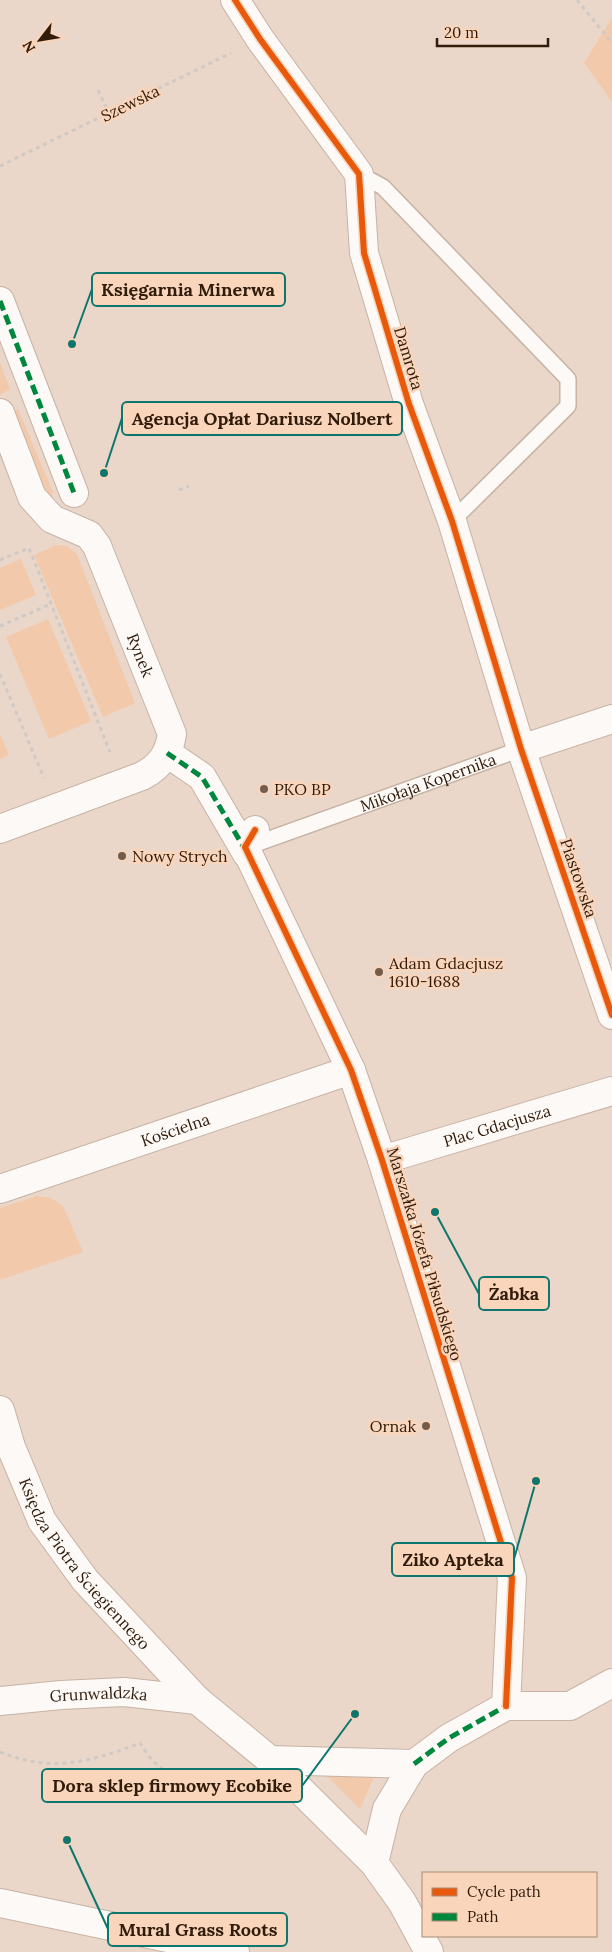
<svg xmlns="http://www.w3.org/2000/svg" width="612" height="1952" viewBox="0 0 612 1952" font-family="Lora,serif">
<rect width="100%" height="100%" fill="#ebd7c9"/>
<!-- green -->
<path fill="#f2c9ab" d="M 612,18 L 612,102 L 584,63 Z
M 0,363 L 10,389 L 0,395 Z
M 18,409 L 53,492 L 52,499 L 45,499 L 8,413 Z
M 56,545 L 67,546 L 77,554 L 135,703 L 103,717 L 34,555 Z
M 21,559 L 36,595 L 0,610 L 0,568 Z
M 48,619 L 91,721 L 49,739 L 6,637 Z
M 0,734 L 9,755 L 0,759 Z
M 37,1196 L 51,1198 L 63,1206 L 83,1252 L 0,1280 L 0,1208 Z
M 327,1776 L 374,1777 L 360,1809 Z"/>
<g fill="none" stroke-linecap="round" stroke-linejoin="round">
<defs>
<g id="lane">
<path d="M 359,174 L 383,187 L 568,379 L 568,406 L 452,521"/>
<path id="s1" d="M 247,847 L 521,749"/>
</g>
<g id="street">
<path d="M 235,0 L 260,39 L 359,174 L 364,253 L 409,404 L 452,521 L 521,749 L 612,1015"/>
<path d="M 0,301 L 74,493"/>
<path id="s2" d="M 0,413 L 32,497 L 52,519 L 89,535 L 97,546 L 172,734 C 169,754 160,767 142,776 L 0,829"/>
<path d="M 521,749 L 612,719"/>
<path d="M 167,753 L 202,777 L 247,854"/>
<path d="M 255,830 L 245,847 L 351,1070 L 382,1160 L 512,1578 L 506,1706"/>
<path id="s3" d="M 382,1160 L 612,1091"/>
<path id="s4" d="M 0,1189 L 351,1070"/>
<path id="s5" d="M 0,1410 L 11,1447 L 42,1521 L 85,1580 L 197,1700 L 270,1760 L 374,1863 L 402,1902 L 429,1952"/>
<path id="s6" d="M 0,1701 L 61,1695 L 124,1692 L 197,1700"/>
<path d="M 270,1760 L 414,1764"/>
<path d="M 374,1863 L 387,1809 L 414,1764 L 449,1738 L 506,1706 L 570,1706 L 612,1683"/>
<path d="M 0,1903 L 235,1952"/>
</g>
</defs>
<!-- lane casing -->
<use href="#lane" stroke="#c6b3a4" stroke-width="18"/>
<!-- street casing -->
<use href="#street" stroke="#c6b3a4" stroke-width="30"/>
<!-- path -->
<path stroke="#d0c9c4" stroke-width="3" stroke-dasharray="4 4" stroke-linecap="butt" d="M 577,0 L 612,43
M 98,90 L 109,113
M 0,166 L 231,53
M 179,490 L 189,486
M 0,560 L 29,548 L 110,752
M 0,626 L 51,604
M 0,674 L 44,778
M 0,1752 C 51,1773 91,1762 140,1743 C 144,1749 148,1756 154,1762 C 179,1786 212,1787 245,1782"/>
<!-- lane -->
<use href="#lane" stroke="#fcf9f7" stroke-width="15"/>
<!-- street -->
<use href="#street" stroke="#fcf9f7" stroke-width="28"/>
<!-- quiet -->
<path stroke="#00873e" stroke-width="5" stroke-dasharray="10 5" stroke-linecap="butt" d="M 0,301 L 74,493
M 167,753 L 202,777 L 246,851
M 414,1764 L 449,1738 L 506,1706 L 506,1703"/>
<defs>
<path id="cycleway" d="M 235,0 L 260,39 L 359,174 L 364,253 L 409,404 L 452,521 L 521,749 L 612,1015
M 255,830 L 245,847 L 351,1070 L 382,1160 L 512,1578 L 506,1706"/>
</defs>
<!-- cycleway casing -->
<use href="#cycleway" stroke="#f9d5bb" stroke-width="9"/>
<!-- cycleway -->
<use href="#cycleway" stroke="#e8590c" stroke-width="6"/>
</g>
<!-- markers -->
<g fill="#725d4d" stroke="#f9d5bb" stroke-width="2">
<circle cx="264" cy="789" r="5"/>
<circle cx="122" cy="856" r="5"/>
<circle cx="379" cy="972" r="5"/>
<circle cx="426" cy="1426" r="5"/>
</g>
<g text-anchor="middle" stroke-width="5" stroke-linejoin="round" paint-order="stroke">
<!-- street labels -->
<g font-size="16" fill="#311b0a" stroke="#f9d5bb">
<text transform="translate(130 103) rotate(-26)" y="6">Szewska</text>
<text transform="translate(409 358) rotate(73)" y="6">Damrota</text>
<text dy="6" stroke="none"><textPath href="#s2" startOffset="291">Rynek</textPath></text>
<text dy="6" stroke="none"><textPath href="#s1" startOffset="192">Mikołaja Kopernika</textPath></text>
<text transform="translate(579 878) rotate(71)" y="6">Piastowska</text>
<text dy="6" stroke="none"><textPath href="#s3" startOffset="120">Plac Gdacjusza</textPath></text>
<text dy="6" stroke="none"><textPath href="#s4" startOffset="185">Kościelna</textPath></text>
<text transform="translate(425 1254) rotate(73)" y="6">Marszałka Józefa Piłsudskiego</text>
<text dy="6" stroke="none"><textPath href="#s5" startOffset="178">Księdza Piotra Ściegiennego</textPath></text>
<text dy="6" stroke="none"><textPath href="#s6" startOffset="99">Grunwaldzka</textPath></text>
</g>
<!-- poi labels -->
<g font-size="16" fill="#311b0a" stroke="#f9d5bb" text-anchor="start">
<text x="274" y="795">PKO BP</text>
<text x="132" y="862">Nowy Strych</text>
<text x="389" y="969">Adam Gdacjusz<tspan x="389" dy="18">1610-1688</tspan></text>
<text x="416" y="1432" text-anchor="end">Ornak</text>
</g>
</g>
<!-- callouts -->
<path fill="none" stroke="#0f766e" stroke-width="2" d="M72 344L92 289M104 473L122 418M435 1212L479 1294M536 1481L514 1559M355 1714L302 1786M67 1840L108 1929"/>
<g fill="#0f766e" stroke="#f9d5bb" stroke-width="2">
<circle cx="72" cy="344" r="5"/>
<circle cx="104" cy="473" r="5"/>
<circle cx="435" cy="1212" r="5"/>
<circle cx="536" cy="1481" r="5"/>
<circle cx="355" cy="1714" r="5"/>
<circle cx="67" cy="1840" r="5"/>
</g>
<g fill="#f9d5bb" stroke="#0f766e" stroke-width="2">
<rect x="92" y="273" width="193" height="33" rx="5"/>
<rect x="122" y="402" width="280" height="33" rx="5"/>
<rect x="479" y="1277" width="70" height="33" rx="5"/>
<rect x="392" y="1543" width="122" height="33" rx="5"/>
<rect x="42" y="1769" width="260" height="33" rx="5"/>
<rect x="108" y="1913" width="179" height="33" rx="5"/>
</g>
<g font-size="18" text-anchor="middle" font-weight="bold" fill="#311b0a">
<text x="188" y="296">Księgarnia Minerwa</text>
<text x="262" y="425">Agencja Opłat Dariusz Nolbert</text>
<text x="514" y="1300">Żabka</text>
<text x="453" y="1566">Ziko Apteka</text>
<text x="172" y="1792">Dora sklep firmowy Ecobike</text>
<text x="198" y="1936">Mural Grass Roots</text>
</g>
<!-- legend -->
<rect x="422" y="1872" width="175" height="65" fill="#f9d5bb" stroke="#a98b74"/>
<rect x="432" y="1888" width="25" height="8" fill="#e8590c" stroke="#a98b74"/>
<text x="467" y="1897" font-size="15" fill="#311b0a">Cycle path</text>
<rect x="432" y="1913" width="25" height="8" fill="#00873e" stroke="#a98b74"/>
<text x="467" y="1922" font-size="15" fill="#311b0a">Path</text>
<!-- north arrow -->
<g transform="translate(40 40) rotate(239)" stroke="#f9d5bb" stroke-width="4" paint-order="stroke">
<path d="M0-4L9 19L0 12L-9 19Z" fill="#311b0a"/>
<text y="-8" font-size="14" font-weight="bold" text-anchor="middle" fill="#311b0a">N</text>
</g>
<!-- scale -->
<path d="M437 38v8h111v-8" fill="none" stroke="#311b0a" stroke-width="2.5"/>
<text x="444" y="38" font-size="15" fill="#311b0a" stroke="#f9d5bb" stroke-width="4" paint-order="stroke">20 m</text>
</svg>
